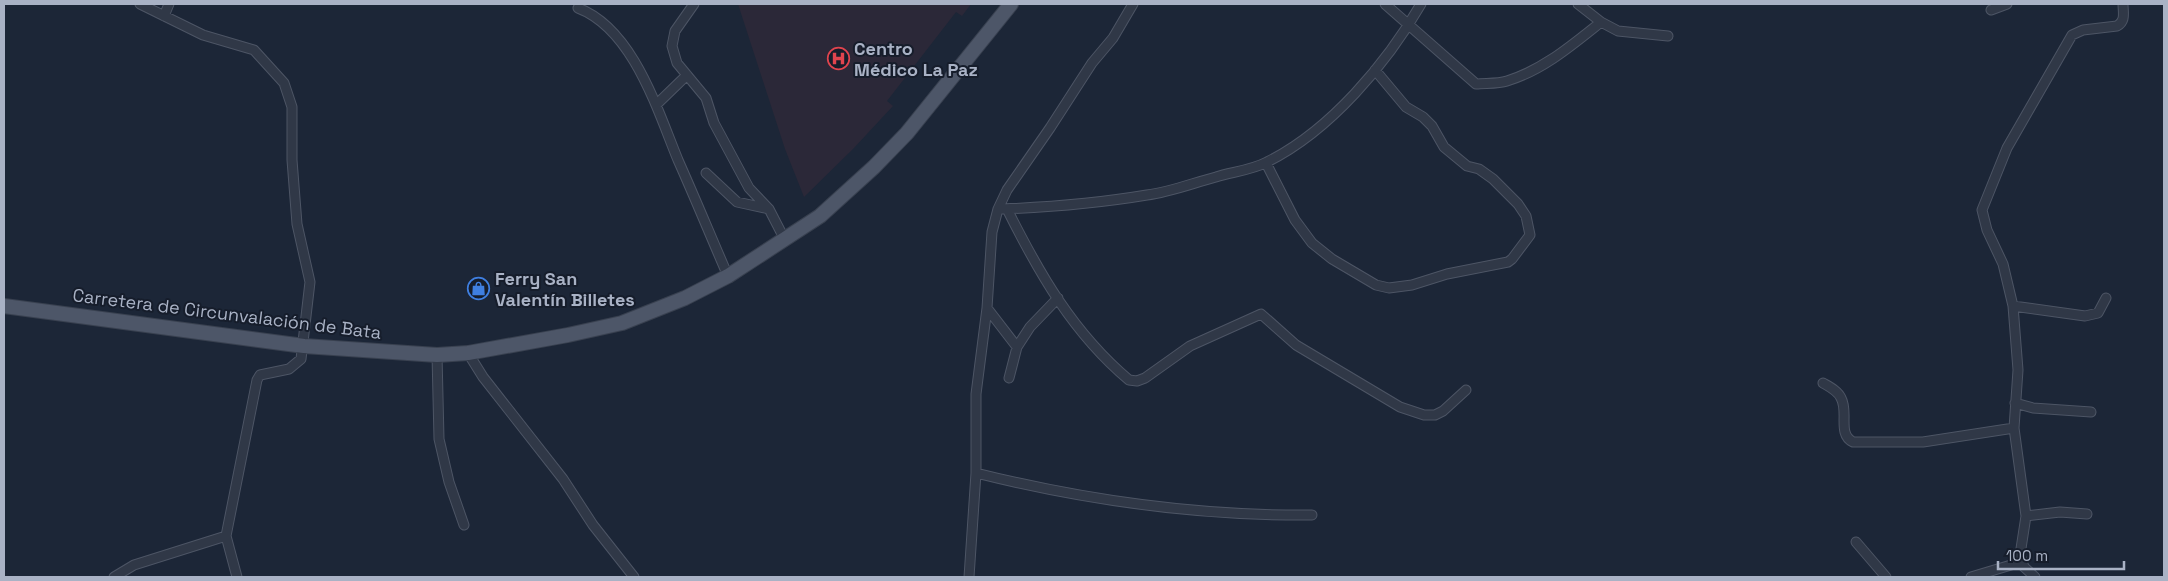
<svg xmlns="http://www.w3.org/2000/svg" width="2168" height="581" viewBox="0 0 2168 581" font-family="'Space Grotesk',sans-serif">
<rect width="100%" height="100%" fill="#1c2637"/>
<!-- medical -->
<path fill="#2b2838" d="M 738,4 L 971,4 L 962,16 L 956,12 L 887,101 L 893,106 L 853,149 L 804,197 L 785,149 Z"/>
<g fill="none" stroke-linecap="round" stroke-linejoin="round">
<defs>
<path id="minor" d="M 694,4 L 675,31 L 672,46 L 677,63 L 706,98 L 714,123 L 749,188 L 769,209 L 785,240
M 1385,4 L 1476,84 C 1486,83 1498,84 1507,81 C 1543,70 1572,45 1601,22
M 1578,4 L 1601,22 L 1618,31 L 1668,36
M 578,8 C 633,29 657,109 678,160 C 695,198 711,237 728,276
M 1991,10 L 2007,4
M 164,16 L 169,4
M 657,104 L 687,75
M 1266,163 L 1295,220 L 1312,243 L 1332,259 L 1376,285 L 1389,288 L 1412,285 L 1447,274 L 1508,262 L 1512,259 L 1530,235 L 1526,216 L 1518,204 L 1493,179 L 1479,169 L 1467,166 L 1444,147 L 1432,126 L 1423,117 L 1406,107 L 1375,70
M 706,173 L 737,202 L 769,209
M 1003,209 C 1051,207 1099,203 1147,195 C 1170,192 1193,183 1216,177 C 1232,172 1252,170 1267,162 C 1330,131 1387,63 1421,4
M 1007,209 C 1039,273 1073,333 1129,380 L 1137,381 L 1145,378 L 1190,346 L 1261,314 L 1296,345 L 1400,407 L 1424,415 L 1435,415 L 1443,411 L 1466,390
M 2013,306 L 2085,316 L 2098,313 L 2106,298
M 987,308 L 1017,347
M 468,353 L 483,377 L 563,479 L 593,525 L 634,577
M 437,355 L 439,439 L 449,482 L 464,525
M 1009,378 L 1017,347 L 1030,327 L 1058,298
M 1823,383 C 1830,387 1838,391 1841,398 C 1849,412 1837,434 1853,442 L 1923,442 L 2014,428
M 2015,403 L 2033,408 L 2091,412
M 976,473 C 1084,500 1200,516 1312,515
M 2026,516 L 2060,512 L 2087,514
M 226,536 L 237,577
M 1856,542 L 1886,577
M 114,577 L 134,565 L 226,536 L 257,380 L 260,375 L 289,369 L 301,359 L 310,282 L 297,224 L 292,160 L 292,107 L 284,83 L 254,50 L 203,35 L 140,4
M 969,577 L 976,473 L 976,394 L 987,308 L 992,232 L 998,209 L 1007,190 L 1050,128 L 1092,63 L 1113,38 L 1133,4
M 1971,577 L 2021,562
M 2035,577 L 2024,567 L 2020,555 L 2026,516 L 2014,428 L 2018,370 L 2013,306 L 2003,264 L 1987,230 L 1982,210 L 2007,148 L 2072,35 L 2083,30 L 2117,26 C 2126,21 2123,13 2123,4"/>
<path id="primary" d="M 4,306 L 304,346 L 437,355 L 468,353 L 568,335 L 622,323 L 685,298 L 728,276 L 820,216 L 874,167 L 907,133 L 1011,4"/>
</defs>
<!-- minor casing -->
<use href="#minor" stroke="#4d5565" stroke-width="11"/>
<!-- primary casing -->
<use href="#primary" stroke="#394150" stroke-width="16"/>
<!-- minor -->
<use href="#minor" stroke="#303847" stroke-width="9"/>
<!-- primary -->
<use href="#primary" stroke="#4d5668" stroke-width="14"/>
</g>
<!-- icons -->
<defs>
<symbol id="hospital-ring" viewBox="-11 -11 22 22"><circle r="9.5" fill="#161d2b" stroke="#e0444e" stroke-width="1.5"/><path d="M-5-5h3v3.5h4V-5h3V5h-3V1.5h-4V5h-3Z" fill="#e0444e"/></symbol>
<symbol id="shop-ring" viewBox="-11 -11 22 22"><circle r="9.5" fill="#161d2b" stroke="#3f7fe0" stroke-width="1.5"/><path d="M-5-2.5h2.3a2.7 3.5 0 0 1 5.4 0H5L5.5 6h-11ZM-1.5-2.5h3a1.5 2.3 0 0 0-3 0Z" fill="#3f7fe0"/></symbol>
</defs>
<g fill-rule="evenodd">
<use href="#hospital-ring" x="826" y="46" width="25" height="25"/>
<use href="#shop-ring" x="466" y="276" width="25" height="25"/>
</g>
<g text-anchor="middle" stroke-width="4" stroke-linejoin="round" paint-order="stroke">
<!-- poi labels -->
<g font-size="18" font-weight="bold" fill="#a9b2c5" stroke="#161d2b" text-anchor="start">
<text x="854" y="55">Centro<tspan x="854" dy="21">Médico La Paz</tspan></text>
<text x="495" y="285">Ferry San<tspan x="495" dy="21">Valentín Billetes</tspan></text>
</g>
<!-- street labels -->
<g font-size="18" fill="#a9b2c5" stroke="#161d2b">
<text transform="translate(227 314) rotate(7)" y="6">Carretera de Circunvalación de Bata</text>
</g>
</g>
<!-- border -->
<rect width="2168" height="581" fill="none" stroke="#a9b2c5" stroke-width="10"/>
<!-- scale -->
<path d="M1998 561v8h126v-8" fill="none" stroke="#a9b2c5" stroke-width="2.5"/>
<text x="2006" y="561" font-size="15" fill="#a9b2c5" stroke="#161d2b" stroke-width="4" paint-order="stroke">100 m</text>
</svg>
